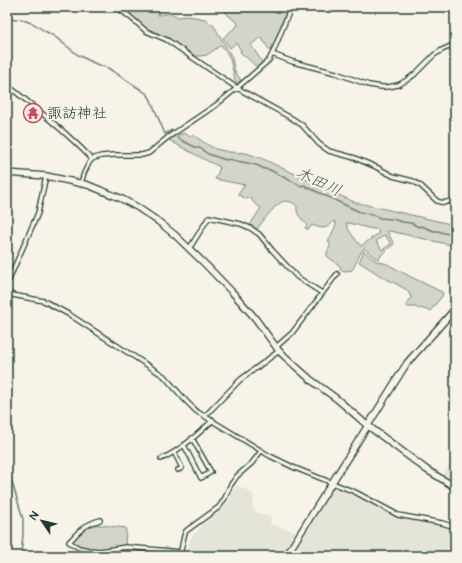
<svg xmlns="http://www.w3.org/2000/svg" width="462" height="563" viewBox="0 0 462 563" font-family="'Architects Daughter','Klee One',sans-serif">
<rect width="100%" height="100%" fill="#f7f3e8"/>
<filter id="ink" filterUnits="userSpaceOnUse"><feTurbulence type="fractalNoise" baseFrequency=".025" numOctaves="2"/><feDisplacementMap in="SourceGraphic" scale="8" xChannelSelector="R" yChannelSelector="G"/><feConvolveMatrix kernelMatrix="1 2 1 2 8 2 1 2 1" color-interpolation-filters="sRGB"/></filter>
<g filter="url(#ink)">
<!-- built -->
<path fill="#e5e4d9" d="M 451,460 L 455,462 L 455,484 L 443,476 Z
M 236,485 L 249,491 L 254,496 L 252,508 L 258,513 L 271,517 L 270,524 L 297,532 L 282,556 L 188,556 L 190,539 L 207,520 L 227,504 Z
M 334,488 L 337,488 L 381,508 L 393,515 L 444,525 L 455,529 L 445,556 L 290,556 Z"/>
<!-- green -->
<path fill="#d3d5ca" stroke="#79897f" fill-rule="evenodd" d="M 111,7 L 160,7 L 159,12 L 158,14 L 158,15 C 165,14 172,12 178,17 L 187,16 L 195,17 L 205,19 L 210,23 L 214,26 L 228,50 L 232,58 L 235,72 L 241,80 L 236,84 L 230,59 L 226,51 L 221,45 L 207,55 L 201,56 L 194,56 L 165,36 L 153,33 L 148,35 L 128,18 Z
M 224,7 L 281,7 L 280,8 L 283,9 L 286,12 L 271,52 L 261,37 L 251,45 L 262,62 L 262,65 L 259,68 C 254,66 252,62 248,59 C 245,56 243,55 240,52 L 241,50 L 236,43 L 230,48 L 223,38 L 238,25 L 237,22 L 235,21 L 229,16 L 226,13 Z
M 184,133 L 189,136 L 193,135 L 208,145 L 216,149 L 229,152 L 246,153 L 261,158 L 354,202 L 455,225 L 455,246 L 390,231 L 387,231 L 394,244 L 382,254 L 379,259 L 374,257 L 364,248 C 359,254 357,263 352,270 L 346,271 L 341,270 L 340,266 L 327,256 C 326,251 331,248 330,243 L 328,242 L 336,225 L 335,222 L 334,221 C 326,230 322,229 312,225 L 309,229 L 306,229 L 305,228 L 307,225 C 301,218 296,215 297,206 C 293,202 285,199 280,203 C 278,204 277,206 275,207 C 268,214 263,221 257,229 L 250,225 L 261,208 L 254,203 L 251,198 L 249,198 L 246,199 L 238,194 L 245,185 L 215,179 L 218,173 L 220,167 C 203,159 186,150 169,140 L 177,134 L 179,135 ZM 346,223 L 349,223 L 372,229 L 377,229 L 379,233 L 361,246 C 355,239 349,232 346,223 ZM 385,235 L 391,244 L 382,250 L 376,241 Z
M 364,251 L 373,259 L 377,261 L 387,264 L 411,277 L 442,292 L 443,295 L 430,311 L 420,308 L 418,309 L 416,307 L 408,307 L 406,305 L 411,298 L 410,295 L 407,290 L 393,282 L 381,277 L 378,274 L 359,262 Z
M 93,524 L 126,528 L 125,546 C 111,547 94,552 81,546 C 78,545 75,542 73,541 L 82,529 Z"/>
<g fill="none" stroke-linecap="round" stroke-linejoin="round">
<!-- stream -->
<path stroke="#6f8077" stroke-width="1.5" d="M 7,18 L 15,20 L 21,19 L 34,24 L 43,30 L 54,36 L 78,55 L 96,64 L 108,68 L 143,91 L 147,94 L 150,98 L 165,134 L 172,130
M 177,137 L 179,139 L 197,148 L 200,148 L 208,154 L 226,160 C 231,158 231,160 236,161 C 245,163 256,163 264,169 L 268,169 L 301,186 L 304,185 L 309,188 L 360,212 L 376,216 L 380,218 L 392,219 L 402,222 L 411,223 L 419,227 L 421,226 L 434,231 L 438,231 L 444,233 L 455,235
M 7,472 L 10,475 L 23,519 L 23,535 L 21,556"/>
<defs>
<path id="street" d="M 117,7 L 130,17 L 146,31 L 167,40 L 237,88 L 293,119 L 302,125 L 319,144 L 329,151 L 355,158 L 376,167 L 393,176 L 413,181 L 421,186 L 437,201 C 444,204 448,202 455,199
M 272,54 L 293,62 L 336,73 L 369,85 L 382,87 L 388,87 L 398,85 L 407,80 L 415,74 L 434,55 L 442,50 L 455,44
M 7,85 C 37,109 66,132 92,159
M 81,183 L 84,173 L 89,163 L 92,159 L 101,156 L 114,155 L 142,155 L 149,153 L 167,138 L 216,105 L 237,88 L 269,60 L 274,50 L 291,7
M 189,249 L 209,217 L 241,224 L 250,228 L 259,234 L 272,250 L 297,277 L 322,293
M 7,284 L 38,213 L 46,176
M 7,294 L 44,301 L 70,315 L 164,376 L 186,401 L 196,411 L 270,456 L 295,468 L 355,492 L 398,515 L 442,523 L 455,527
M 276,347 L 292,333 L 337,274
M 205,416 L 240,380 L 279,351
M 184,445 L 201,478 L 211,472 L 192,438
M 174,452 L 182,468 L 178,470
M 161,459 C 181,450 197,435 213,420
M 100,520 C 84,525 80,530 69,542 L 79,548 L 89,550 L 100,551 L 126,547 L 181,552
M 179,556 C 183,548 182,538 186,531 L 219,507 L 225,498 L 230,486 L 237,476 L 252,463 L 261,451"/>
<path id="secondary" d="M 7,173 L 46,176 L 65,180 L 88,185 L 120,198 L 137,207 L 159,222 L 175,235 L 207,266 L 233,293 L 255,318 L 279,351 L 293,364 L 311,380 L 337,399 L 367,425 L 427,470 L 455,487
M 286,556 L 407,363 L 455,309"/>
</defs>
<!-- street casing -->
<use href="#street" stroke="#1f3d34" stroke-width="6"/>
<!-- secondary casing -->
<use href="#secondary" stroke="#1f3d34" stroke-width="8"/>
<!-- street -->
<use href="#street" stroke="#f7f3e8" stroke-width="3.5"/>
<!-- secondary -->
<use href="#secondary" stroke="#f7f3e8" stroke-width="5.5"/>
</g>
</g>
<!-- icons -->
<defs>
<symbol id="temple-ring" viewBox="-11 -11 22 22"><circle r="9.5" fill="#f7f3e8" stroke="#d1495b" stroke-width="1.5"/><path d="M0-6L5-2H3V0L6.5 2.5H4V6H1.5V3h-3V6H-4V2.5H-6.5L-3 0V-2H-5Z" fill="#d1495b"/></symbol>
</defs>
<g fill-rule="evenodd">
<use href="#temple-ring" x="22" y="102" width="22" height="22"/>
</g>
<g text-anchor="middle" stroke-width="4" stroke-linejoin="round" paint-order="stroke">
<!-- poi labels -->
<g font-size="15" fill="#1f3d34" stroke="#f7f3e8" text-anchor="start">
<text x="47" y="118">諏訪神社</text>
</g>
<!-- water labels -->
<g font-size="16" font-style="italic" fill="#405950" stroke="#f7f3e8">
<text transform="translate(319 181) rotate(25)" y="6">木田川</text>
</g>
</g>
<!-- margin -->
<rect width="462" height="563" fill="none" stroke="#f7f3e8" stroke-width="24"/>
<rect x="12" y="12" width="438" height="539" fill="none" stroke="#1f3d34" stroke-width="1.5" filter="url(#ink)"/>
<!-- north arrow -->
<g transform="translate(42 521) rotate(305)" stroke="#f7f3e8" stroke-width="3" paint-order="stroke">
<path d="M0-3L7 15L0 10L-7 15Z" fill="#1f3d34"/>
<text y="-6" font-size="11" font-weight="bold" text-anchor="middle" fill="#1f3d34">N</text>
</g>
</svg>
